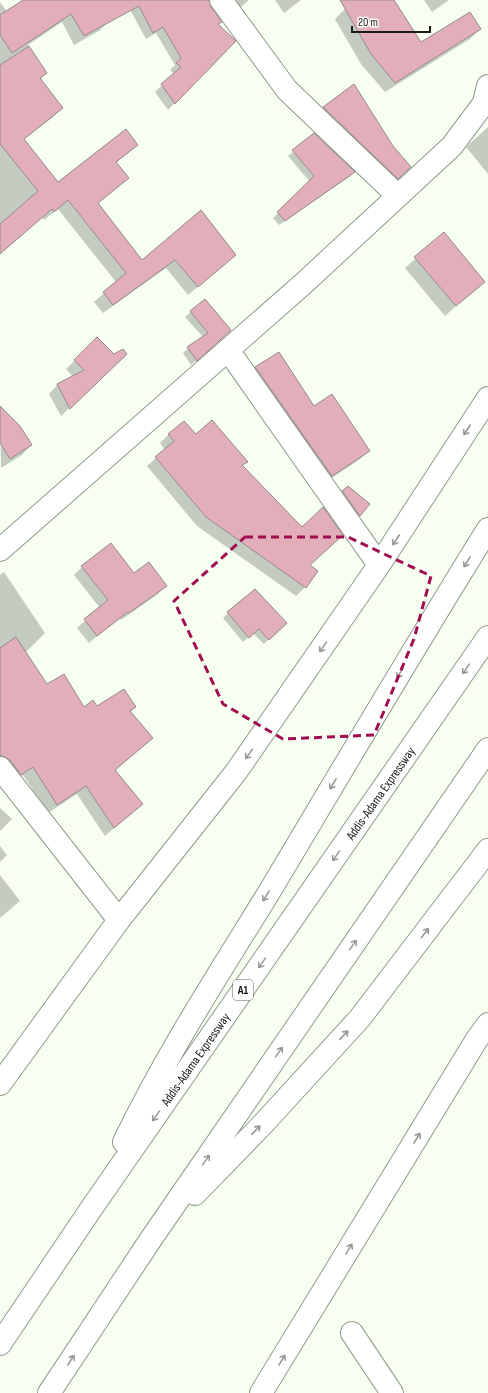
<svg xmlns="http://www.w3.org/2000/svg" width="488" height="1393" viewBox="0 0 488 1393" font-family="'Sofia Sans Condensed',sans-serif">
<rect width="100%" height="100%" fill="#f6fff2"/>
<!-- shadow -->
<path fill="#0003" d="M 25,0 L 93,0 L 108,22 L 99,31 L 74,45 L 62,22 L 28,45 L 46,73 L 40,80 L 62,108 L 52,118 L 23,140 L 58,184 L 137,145 L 116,163 L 128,178 L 97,204 L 141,261 L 235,255 L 188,295 L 166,268 L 103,313 L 94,302 L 116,282 L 58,209 L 44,220 L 42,217 L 0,254 L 0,2 L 7,12 Z
M 128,0 L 208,0 L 217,25 L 234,41 L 168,110 L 155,92 L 174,74 L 170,70 L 175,65 L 156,33 L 146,39 L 126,2 Z
M 225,0 L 249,0 L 234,13 Z
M 275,0 L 301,0 L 284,13 Z
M 360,0 L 393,0 L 421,44 L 480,29 L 470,39 L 385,92 L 361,64 L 335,19 L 345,9 Z
M 424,0 L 449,0 L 432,12 Z
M 354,85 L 401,175 L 389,187 L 315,116 L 323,108 Z
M 488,127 L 488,174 L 466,147 Z
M 314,134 L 354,172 L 349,177 L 279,225 L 273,218 L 310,182 L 288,156 Z
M 444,234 L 484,281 L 445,316 L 405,268 Z
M 204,300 L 225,335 L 191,365 L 183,353 L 203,337 L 185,317 Z
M 97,339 L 113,355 L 125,354 L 61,416 L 49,394 L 57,385 L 73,377 L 66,369 Z
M 256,368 L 313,407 L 368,451 L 360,459 L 323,484 L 247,376 Z
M 0,407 L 31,445 L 22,455 L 1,468 Z
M 169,434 L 196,436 L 246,462 L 242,466 L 309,565 L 305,587 L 296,596 L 197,526 L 147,466 L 165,450 L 160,443 Z
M 348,487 L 369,504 L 354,520 L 338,496 Z
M 82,567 L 134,574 L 165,586 L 158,594 L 121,620 L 119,618 L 89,643 L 77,628 L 100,608 L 74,575 Z
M 4,572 L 45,633 L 25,653 L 47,686 L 84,708 L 135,707 L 130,712 L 152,738 L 114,771 L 142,804 L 105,836 L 77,794 L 48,813 L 23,775 L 12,783 L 0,769 L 0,575 Z
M 228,613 L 285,623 L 264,644 L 253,633 L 243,642 L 223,618 Z
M 0,808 L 12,819 L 0,831 Z
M 0,846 L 7,855 L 0,862 Z
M 0,875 L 20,901 L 0,918 Z"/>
<!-- building -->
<path fill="#e1aeba" stroke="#98888b" d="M 23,0 L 209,0 L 211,7 L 222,22 L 218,24 L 236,41 L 175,104 L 161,84 L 181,67 L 176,63 L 181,58 L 163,27 L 153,33 L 139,6 L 84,36 L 71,14 L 12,53 L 0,35 L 0,15 Z
M 340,0 L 394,0 L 421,42 L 470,12 L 481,29 L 395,83 L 371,54 Z
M 29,46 L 47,73 L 40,78 L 63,108 L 24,139 L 58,182 L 126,129 L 138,145 L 116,162 L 129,178 L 98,203 L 142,260 L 201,210 L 236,255 L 198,287 L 175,260 L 113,305 L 103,292 L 126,273 L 68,200 L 54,212 L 52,209 L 0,254 L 0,224 L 38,191 L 0,144 L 0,65 Z
M 354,84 L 393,146 L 411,167 L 398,179 L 323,107 Z
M 314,133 L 355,172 L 285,221 L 277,212 L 314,176 L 292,150 Z
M 444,232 L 485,282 L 456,306 L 414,257 Z
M 205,299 L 231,330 L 197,361 L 187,347 L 208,333 L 190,311 Z
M 97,337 L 114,354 L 123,349 L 127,354 L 70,409 L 57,384 L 84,370 L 74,360 Z
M 279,352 L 314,406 L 332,394 L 370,451 L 332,476 L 255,367 Z
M 0,406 L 20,426 L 32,445 L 10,459 L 0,443 Z
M 212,420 L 248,462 L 242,465 L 302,527 L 323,507 L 343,535 L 310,565 L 318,571 L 306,588 L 206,517 L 155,457 L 174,441 L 168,434 L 184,421 L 196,434 Z
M 348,486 L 370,504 L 360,516 L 342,491 Z
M 111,543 L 134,573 L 149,562 L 167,586 L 129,613 L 128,612 L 97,636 L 84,619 L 108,600 L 81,566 Z
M 255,589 L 287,623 L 269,640 L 259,629 L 249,638 L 227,612 Z
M 16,637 L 47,684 L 64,674 L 84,707 L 93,700 L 97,706 L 124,689 L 136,707 L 130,711 L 153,738 L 115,770 L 143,804 L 114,828 L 86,786 L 57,805 L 33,767 L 21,775 L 10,760 L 0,755 L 0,648 Z"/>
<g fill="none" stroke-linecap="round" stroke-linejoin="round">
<defs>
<path id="minor" d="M 221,0 L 287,90 L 398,196
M 228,350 L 379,565
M 0,550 L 303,284 L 452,146 L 484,103 L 488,86
M 0,768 L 119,920
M 0,1084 L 119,920 L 236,772 L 379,565 L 488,398
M 352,1333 L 392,1393
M 261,1393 L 477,1039 L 488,1024"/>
<path id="highway" d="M 124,1142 C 166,1055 218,975 268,894 C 341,772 413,649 488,529
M 195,1194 L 263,1124 L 360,1018 L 488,850
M 0,1344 L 93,1206 L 488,637
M 49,1393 L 151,1239 L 488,749"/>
</defs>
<!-- minor casing -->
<use href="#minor" stroke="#91998d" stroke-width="24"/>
<!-- highway casing -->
<use href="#highway" stroke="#91998d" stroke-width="24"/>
<!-- minor -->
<use href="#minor" stroke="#fff" stroke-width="22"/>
<!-- highway -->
<use href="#highway" stroke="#fff" stroke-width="22"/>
</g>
<!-- one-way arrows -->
<defs><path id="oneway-shaft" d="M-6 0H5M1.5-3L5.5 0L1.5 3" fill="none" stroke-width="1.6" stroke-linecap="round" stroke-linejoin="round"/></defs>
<g stroke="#989997">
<use href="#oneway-shaft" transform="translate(467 430) rotate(123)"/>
<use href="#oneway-shaft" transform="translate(396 540) rotate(123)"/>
<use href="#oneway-shaft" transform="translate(467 562) rotate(122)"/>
<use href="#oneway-shaft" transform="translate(323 647) rotate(125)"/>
<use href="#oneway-shaft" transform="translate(466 669) rotate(125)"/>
<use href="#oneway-shaft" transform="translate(400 673) rotate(121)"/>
<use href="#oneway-shaft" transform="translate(249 754) rotate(125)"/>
<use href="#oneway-shaft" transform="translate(333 784) rotate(121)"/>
<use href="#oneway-shaft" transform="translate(336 856) rotate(125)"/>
<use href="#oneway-shaft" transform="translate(266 896) rotate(122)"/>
<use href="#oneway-shaft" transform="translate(425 933) rotate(-53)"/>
<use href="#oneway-shaft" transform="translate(353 945) rotate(-55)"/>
<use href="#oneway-shaft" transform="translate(262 963) rotate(125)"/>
<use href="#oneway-shaft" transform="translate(344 1035) rotate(-47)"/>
<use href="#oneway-shaft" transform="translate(279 1052) rotate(-55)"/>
<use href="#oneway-shaft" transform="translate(156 1116) rotate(125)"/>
<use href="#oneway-shaft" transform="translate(256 1130) rotate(-46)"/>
<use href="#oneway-shaft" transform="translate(417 1138) rotate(-59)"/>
<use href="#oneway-shaft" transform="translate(206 1160) rotate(-55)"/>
<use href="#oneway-shaft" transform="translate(349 1249) rotate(-59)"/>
<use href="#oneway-shaft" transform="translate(71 1360) rotate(-57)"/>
<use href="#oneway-shaft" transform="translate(282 1360) rotate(-59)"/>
</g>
<!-- marked area -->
<path fill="none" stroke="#a20d50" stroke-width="3" stroke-dasharray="8 5" stroke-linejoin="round" d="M 245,537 L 348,537 L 431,576 L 414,639 L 374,735 L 283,739 L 223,704 L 174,601 Z"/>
<g text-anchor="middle" stroke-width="3.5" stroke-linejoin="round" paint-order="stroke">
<!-- shield labels -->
<rect fill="#fff" stroke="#5e605d" stroke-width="1" x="233" y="980" width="20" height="20" rx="3"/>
<g font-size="12" font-weight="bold" fill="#191c18">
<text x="243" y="994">A1</text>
</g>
<!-- street labels -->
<g font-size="13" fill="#191c18" stroke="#fff">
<text transform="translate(380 793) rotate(-55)" y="5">Addis-Adama Expressway</text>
<text transform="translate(195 1059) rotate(-55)" y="5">Addis-Adama Expressway</text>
</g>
</g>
<!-- scale -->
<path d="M352 26v6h78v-6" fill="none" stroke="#191c18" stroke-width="2"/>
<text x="358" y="26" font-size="12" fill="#191c18" stroke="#ffffff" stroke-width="3" paint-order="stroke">20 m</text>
</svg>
